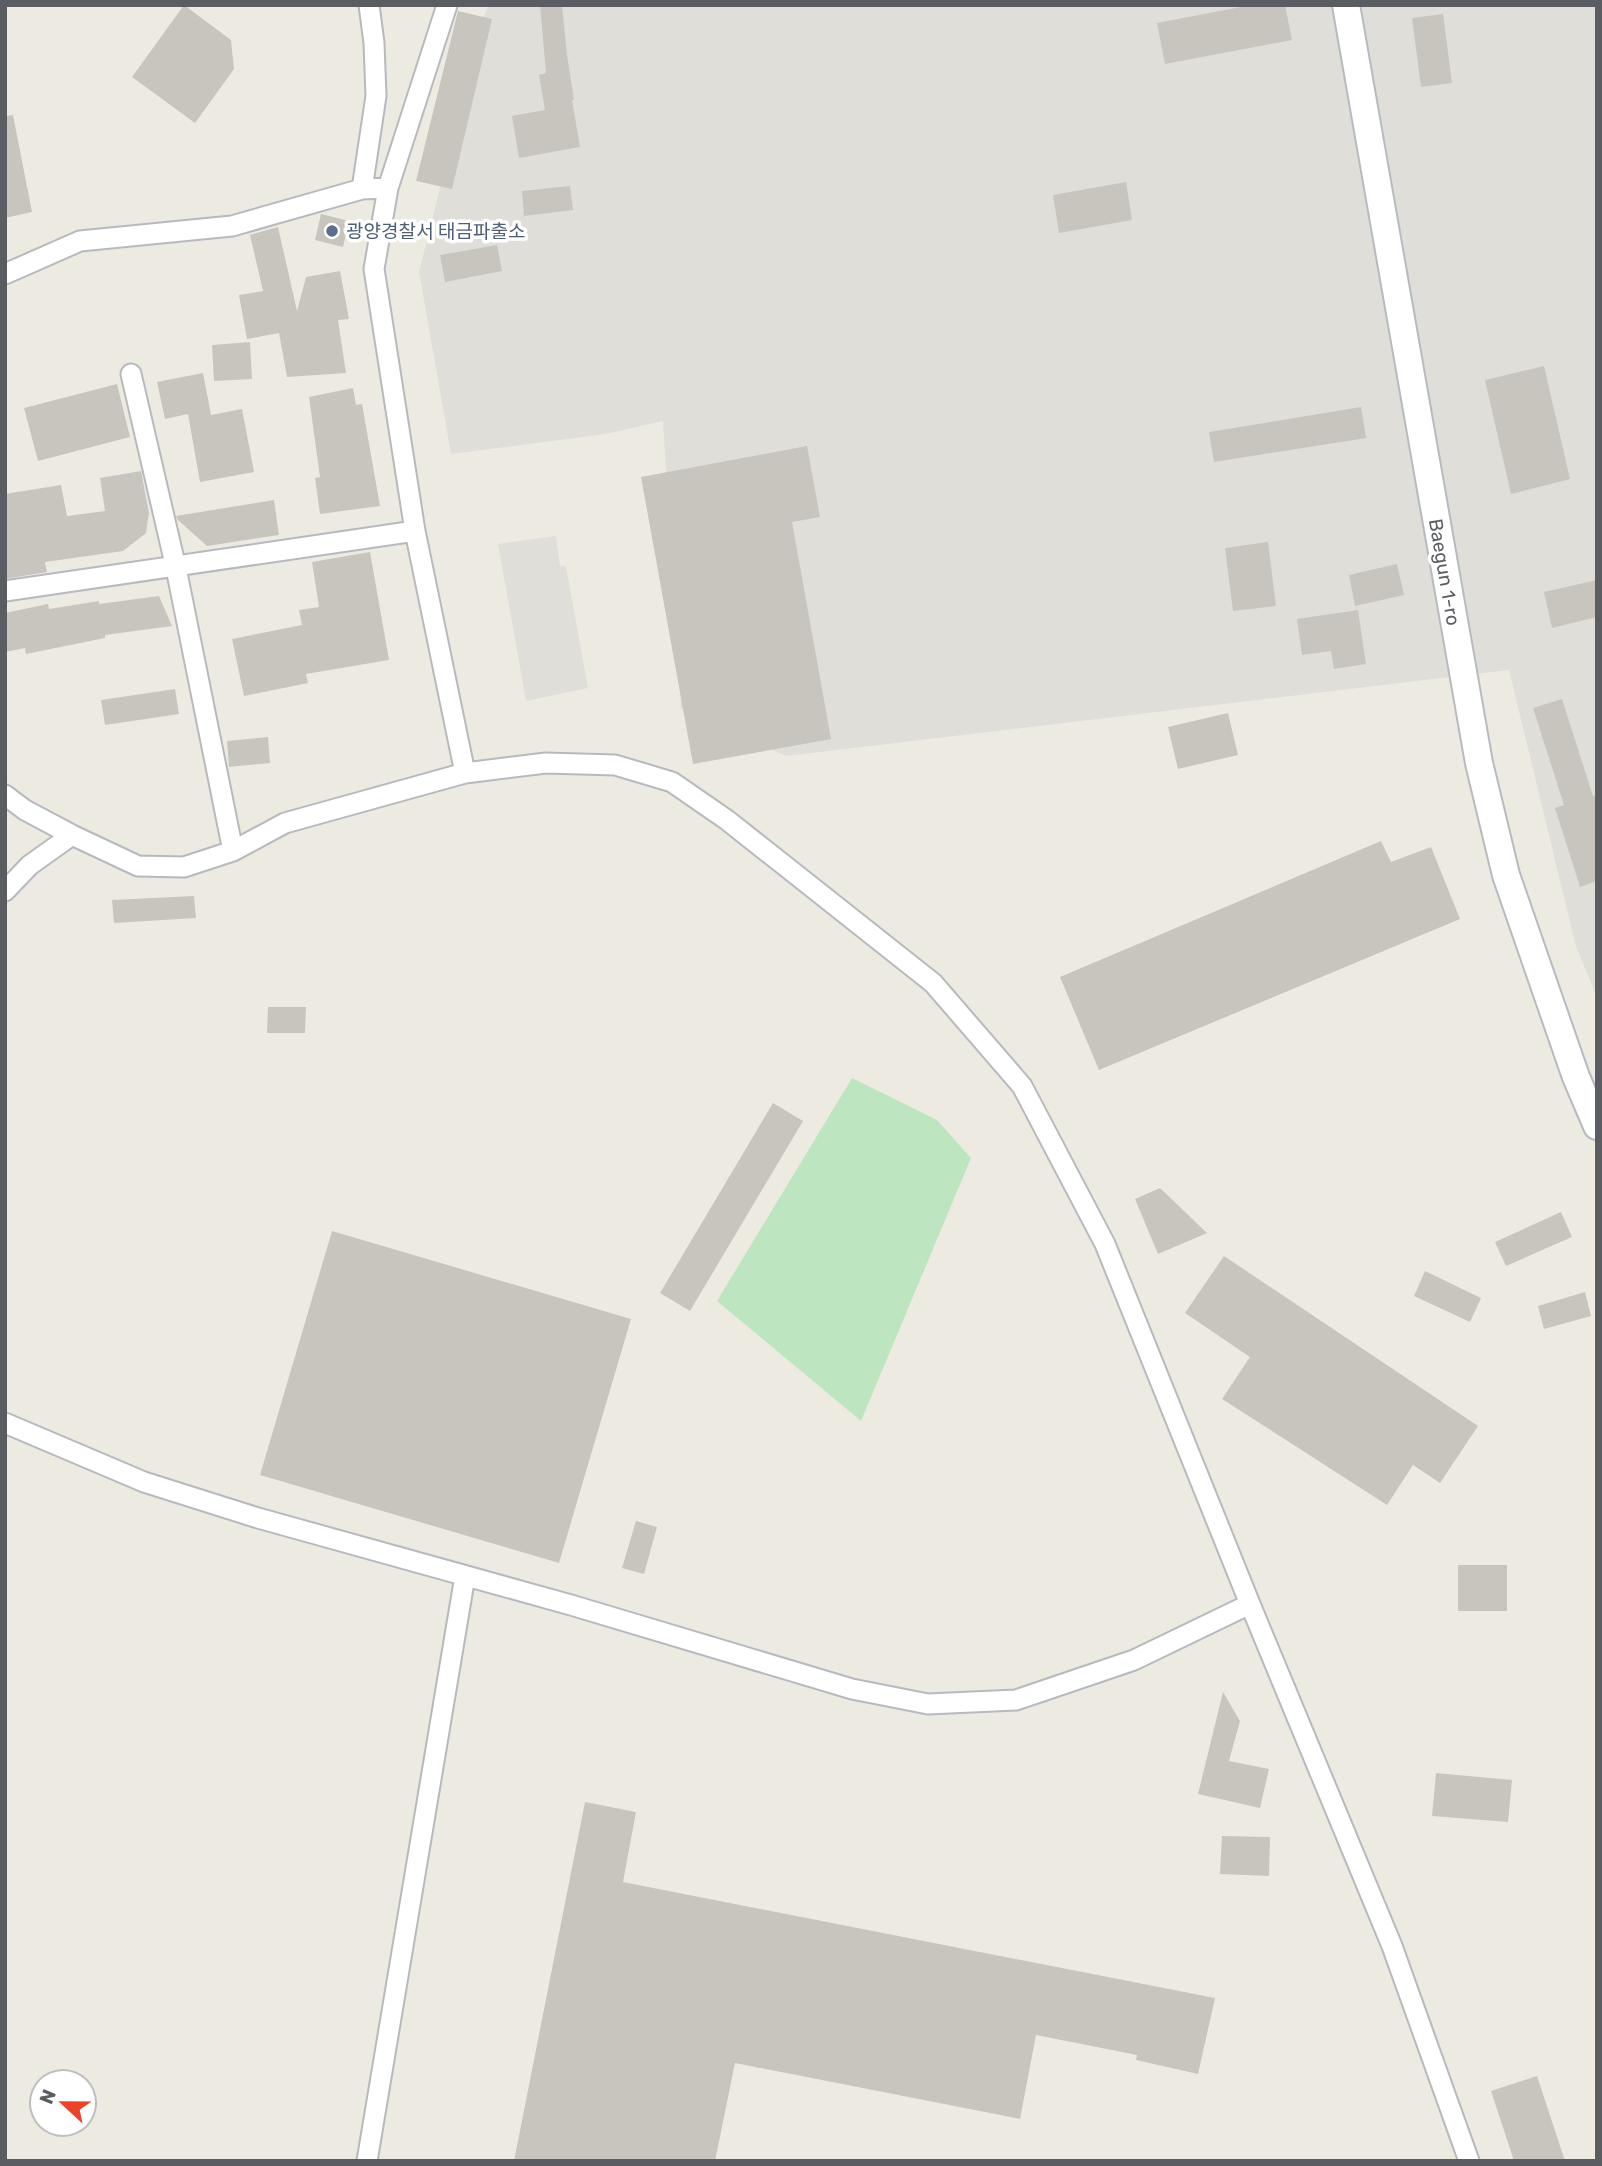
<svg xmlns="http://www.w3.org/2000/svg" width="1602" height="2166" viewBox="0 0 1602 2166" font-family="Rubik,'Noto Sans KR',sans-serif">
<rect width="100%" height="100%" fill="#edebe1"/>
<!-- industrial -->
<path fill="#e0ded9" d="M 489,5 L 1597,5 L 1597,997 L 1576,947 L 1509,670 L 786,756 L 681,709 L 663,421 L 606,434 L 451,454 L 419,272 L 482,20 Z
M 556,536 L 560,566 L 566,566 L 588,688 L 526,701 L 498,544 Z"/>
<!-- green -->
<path fill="#bde5bf" d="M 852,1078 L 937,1120 L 971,1158 L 861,1421 L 717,1301 Z"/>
<!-- building -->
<path fill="#c8c5be" d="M 184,5 L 231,40 L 234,69 L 195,123 L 132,77 Z
M 540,5 L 562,5 L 567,55 L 574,100 L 572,100 L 580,147 L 519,158 L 512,116 L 545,110 L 539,75 L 546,73 Z
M 1251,5 L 1285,5 L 1292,40 L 1165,64 L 1157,23 Z
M 458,11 L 492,19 L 452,189 L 416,181 Z
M 1443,14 L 1452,83 L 1421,87 L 1412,18 Z
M 13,115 L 32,212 L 5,218 L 5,116 Z
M 1126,182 L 1132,220 L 1059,233 L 1053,195 Z
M 570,186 L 573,210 L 524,216 L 522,191 Z
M 321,214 L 349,221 L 343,247 L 315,240 Z
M 278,227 L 297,311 L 306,277 L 340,271 L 349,319 L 338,320 L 346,373 L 287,377 L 279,333 L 247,339 L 239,295 L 263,291 L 250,235 Z
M 497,245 L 502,271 L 445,282 L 440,255 Z
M 250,342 L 252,379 L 214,381 L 212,345 Z
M 1544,366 L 1570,479 L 1511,494 L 1485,380 Z
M 203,373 L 211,415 L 242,409 L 254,472 L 200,482 L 188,414 L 165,419 L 157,382 Z
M 117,384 L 130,437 L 38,461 L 24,408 Z
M 353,388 L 356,405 L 362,404 L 380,506 L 320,514 L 315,478 L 320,477 L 309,397 Z
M 1361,407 L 1366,438 L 1214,462 L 1209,432 Z
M 807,446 L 820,517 L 792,522 L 831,739 L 693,764 L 641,477 Z
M 141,471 L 149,513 L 146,533 L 123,551 L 45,562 L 47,572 L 5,579 L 5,494 L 61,485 L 67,516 L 105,511 L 100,478 Z
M 274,500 L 279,535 L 207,546 L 178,520 L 176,516 Z
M 1268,542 L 1276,606 L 1233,611 L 1225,548 Z
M 370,552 L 389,660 L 306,674 L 308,683 L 244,696 L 232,639 L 302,625 L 299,610 L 319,607 L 312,562 Z
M 1397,564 L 1404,595 L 1355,606 L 1349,575 Z
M 1597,580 L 1597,617 L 1552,628 L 1544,592 Z
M 159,596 L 172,626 L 105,635 L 105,638 L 26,654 L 25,648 L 5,652 L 5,613 L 48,604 L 49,609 L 99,601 L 99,604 Z
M 1358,610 L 1366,664 L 1334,669 L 1331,651 L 1302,655 L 1297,619 Z
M 175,689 L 179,714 L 105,725 L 101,700 Z
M 1562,699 L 1593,796 L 1597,795 L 1597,881 L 1580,887 L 1555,808 L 1564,805 L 1533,708 Z
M 1228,713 L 1238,755 L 1178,769 L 1168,727 Z
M 268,737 L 270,763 L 229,767 L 227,741 Z
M 1381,841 L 1391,862 L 1431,847 L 1460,919 L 1099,1070 L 1060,977 Z
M 194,896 L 196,918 L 114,923 L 112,900 Z
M 268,1007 L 306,1007 L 305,1033 L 267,1033 Z
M 773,1103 L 803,1121 L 690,1311 L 660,1293 Z
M 1160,1188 L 1207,1233 L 1158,1254 L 1135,1199 Z
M 1561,1212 L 1572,1237 L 1506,1266 L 1495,1242 Z
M 332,1231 L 631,1319 L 559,1563 L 260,1475 Z
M 1224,1256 L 1478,1426 L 1440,1483 L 1413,1465 L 1387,1505 L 1222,1399 L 1250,1357 L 1185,1313 Z
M 1425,1271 L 1481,1298 L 1470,1322 L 1414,1296 Z
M 1585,1292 L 1591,1316 L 1544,1329 L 1538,1306 Z
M 636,1521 L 657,1527 L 644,1574 L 622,1568 Z
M 1458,1565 L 1507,1565 L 1507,1611 L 1458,1611 Z
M 1223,1692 L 1240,1721 L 1229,1761 L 1269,1769 L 1260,1808 L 1198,1794 Z
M 1436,1773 L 1512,1780 L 1508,1822 L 1432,1816 Z
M 585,1802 L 636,1812 L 623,1882 L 1215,1998 L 1198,2074 L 1136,2060 L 1137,2055 L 1036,2035 L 1020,2119 L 735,2063 L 715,2161 L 514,2161 Z
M 1222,1836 L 1270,1837 L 1269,1876 L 1220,1874 Z
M 1537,2076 L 1565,2161 L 1514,2161 L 1491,2091 Z"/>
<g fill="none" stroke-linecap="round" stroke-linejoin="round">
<defs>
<path id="minor" d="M 447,5 L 388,188 L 374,269 L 415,531 L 465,773 L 546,763 L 615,765 L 672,782 L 727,820 L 933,983 L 1022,1086 L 1105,1244 L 1250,1604 L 1392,1946 L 1469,2161
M 362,189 L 376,96 L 374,43 L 369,5
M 5,274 L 80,241 L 232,226 L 362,189 L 388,188
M 131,374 L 176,568 L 233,851
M 5,591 L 415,531
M 5,795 L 25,810 L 72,835 L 138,866 L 184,867 L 233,851 L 285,823 L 465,773
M 5,891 L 30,865 L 72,835
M 5,1423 L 144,1482 L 258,1518 L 571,1605 L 852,1689 L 928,1704 L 1016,1700 L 1134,1660 L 1250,1604
M 367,2161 L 465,1576"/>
<path id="secondary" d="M 1346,5 L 1479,763 L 1506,875 L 1576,1077 L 1597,1126"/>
</defs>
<!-- minor casing -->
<use href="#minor" stroke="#b7b9be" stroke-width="23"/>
<!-- secondary casing -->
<use href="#secondary" stroke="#b7bac0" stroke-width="30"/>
<!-- minor -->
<use href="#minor" stroke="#fff" stroke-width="19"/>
<!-- secondary -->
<use href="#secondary" stroke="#fff" stroke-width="26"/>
</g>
<!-- markers -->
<circle fill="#5c6f8a" stroke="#fff" stroke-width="2.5" cx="332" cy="231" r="7"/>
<g text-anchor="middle" stroke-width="7" stroke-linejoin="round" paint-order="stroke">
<!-- service labels -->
<g font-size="19" fill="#4e5e75" stroke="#fff" text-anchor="start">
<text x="346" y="238">광양경찰서 태금파출소</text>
</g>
<!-- street labels -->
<g font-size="19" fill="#5a5d62" stroke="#fff">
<text transform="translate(1445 572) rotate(80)" y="7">Baegun 1-ro</text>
</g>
</g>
<!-- border -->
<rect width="1602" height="2166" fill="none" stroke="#5a5d62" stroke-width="14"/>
<!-- north arrow -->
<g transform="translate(63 2103) rotate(292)"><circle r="33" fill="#ffffff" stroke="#bdbec0" stroke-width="2"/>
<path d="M0-5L12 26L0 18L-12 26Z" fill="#eb4329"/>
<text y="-10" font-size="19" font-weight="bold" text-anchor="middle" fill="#5a5d62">N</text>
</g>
</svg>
